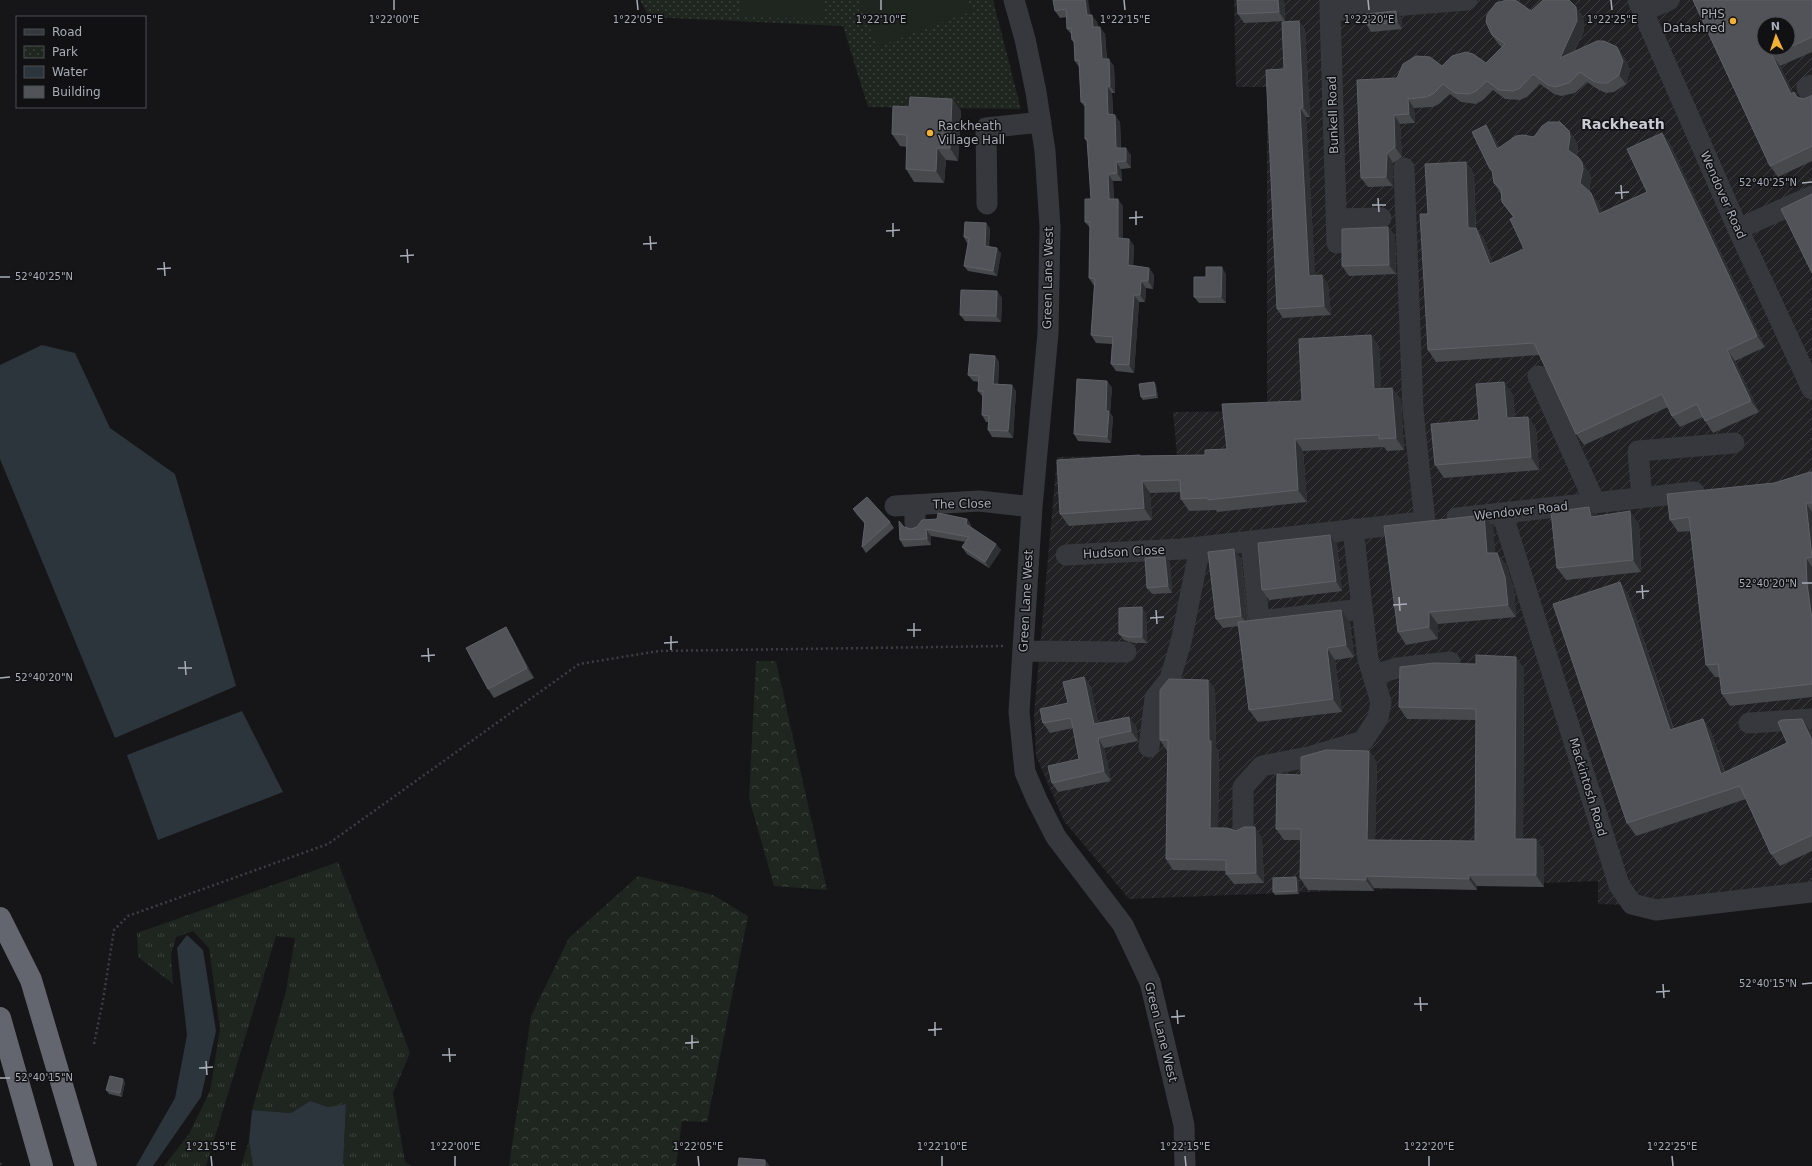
<svg xmlns="http://www.w3.org/2000/svg" width="1812" height="1166" viewBox="0 0 1812 1166" font-family="'DejaVu Sans',sans-serif">
<defs>
<pattern id="industrial-furrows" width="10" height="10" patternUnits="userSpaceOnUse"><rect width="10" height="10" fill="#222225"/><path d="M-1 1l2-2M0 10L10 0M9 11l2-2" fill="none" stroke="#3f3f43"/></pattern>
<pattern id="grass-tufts" width="24" height="20" patternUnits="userSpaceOnUse"><rect width="24" height="20" fill="#1e261f"/><path d="M3 7l-1-3M5 7V3M7 7l1-3M15 17l-1-3M17 17v-4M19 17l1-3" fill="none" stroke="#3c433d"/></pattern>
<pattern id="forest-crowns" width="20" height="18" patternUnits="userSpaceOnUse"><rect width="20" height="18" fill="#1e261f"/><path d="M2 6a3 3 0 1 1 6 0M12 15a3 3 0 1 1 6 0" fill="none" stroke="#3c433d"/></pattern>
<pattern id="park-dots" width="8" height="8" patternUnits="userSpaceOnUse"><rect width="8" height="8" fill="#1e261f"/><path d="M2 2h.1M6 6h.1" fill="none" stroke="#3c433d" stroke-width="1.8" stroke-linecap="round"/></pattern>
</defs>
<rect width="100%" height="100%" fill="#161618"/>
<!-- industrial -->
<path fill="url(#industrial-furrows)" fill-rule="evenodd" d="M 1234,0 L 1812,0 L 1812,902 L 1652,906 L 1598,904 L 1598,881 L 1129,899 L 1064,821 L 1036,756 L 1034,715 L 1057,457 L 1177,455 L 1173,412 L 1267,411 L 1267,87 L 1236,87 ZM 1764,24 L 1788,24 L 1788,48 L 1764,48 Z"/>
<!-- grass -->
<path fill="url(#grass-tufts)" d="M 338,862 L 410,1053 L 393,1093 L 405,1162 L 411,1166 L 343,1166 L 346,1104 L 328,1107 L 310,1101 L 291,1113 L 252,1110 L 286,991 L 295,938 L 276,936 L 206,1166 L 164,1166 L 189,1134 L 210,1091 L 220,1029 L 209,948 L 193,931 L 176,937 L 171,955 L 173,984 L 138,957 L 137,933 Z
M 249,1141 L 253,1166 L 241,1166 Z"/>
<!-- forest -->
<path fill="url(#forest-crowns)" d="M 756,661 L 776,661 L 827,890 L 774,886 L 749,798 Z
M 638,876 L 713,895 L 748,916 L 707,1122 L 682,1121 L 676,1166 L 509,1166 L 531,1016 L 569,938 Z"/>
<!-- park -->
<path fill="url(#park-dots)" d="M 640,0 L 993,0 L 1021,109 L 868,107 L 843,26 L 649,17 Z"/>
<!-- pitch -->
<path fill="#1e261f" d="M 740,0 L 824,0 L 824,19 L 740,17 Z
M 859,0 L 968,0 L 972,11 L 877,47 Z"/>
<!-- water -->
<path fill="#2c353c" d="M 42,345 L 75,353 L 110,428 L 175,474 L 236,686 L 115,738 L 0,459 L 0,365 Z
M 242,711 L 283,792 L 158,840 L 127,755 Z
M 187,935 L 203,950 L 216,1031 L 201,1097 L 153,1166 L 136,1166 L 175,1098 L 187,1035 L 177,948 Z
M 310,1101 L 328,1107 L 346,1104 L 343,1166 L 253,1166 L 249,1141 L 252,1110 L 291,1113 Z"/>
<g fill="none" stroke-linecap="round" stroke-linejoin="round">
<!-- path -->
<path stroke="#3d3f44" stroke-width="2.5" stroke-dasharray="2 3" stroke-linecap="butt" d="M 94,1044 L 103,1000 L 114,930 L 128,916 L 328,844 L 579,664 L 659,651 L 1006,646
M 0,1163 L 1,1166"/>
<!-- minor -->
<path stroke="#37383d" stroke-width="21" d="M 1014,0 L 1025,39 L 1036,92 L 1045,151 L 1050,227 L 1048,333 L 1032,507 L 1019,712 L 1025,772 L 1037,800 L 1056,837 L 1123,925 L 1150,982 L 1184,1125 L 1185,1166
M 1330,0 L 1330,11 L 1467,0
M 1638,0 L 1738,229 L 1812,389
M 1330,11 L 1337,243
M 1643,11 L 1669,0
M 1812,85 L 1807,87 L 1812,98
M 1404,168 L 1413,410 L 1425,522
M 987,204 L 986,128 L 1041,122
M 1336,219 L 1381,218
M 1738,229 L 1812,196
M 1538,376 L 1595,503
M 1642,498 L 1638,451 L 1734,443
M 915,505 L 915,523
M 895,506 L 979,501 L 1032,507
M 1502,513 L 1619,885 L 1632,904 L 1656,910 L 1812,892
M 1457,518 L 1694,492
M 1251,541 L 1259,621 L 1362,609
M 1066,555 L 1182,549 L 1412,523
M 1024,651 L 1126,652
M 1373,675 L 1397,668 L 1450,662
M 1749,723 L 1812,719
M 1149,747 L 1155,698 L 1170,679 L 1181,642 L 1200,547
M 1243,830 L 1243,787 L 1262,766 L 1308,757 L 1363,741 L 1378,718 L 1381,702 L 1368,659 L 1353,529"/>
<!-- highway -->
<path stroke="#63666e" stroke-width="22" d="M 0,918 L 31,980 L 86,1166
M 0,1018 L 42,1166"/>
</g>
<!-- wall -->
<path fill="#47494d" d="M 1053,0 L 1091,15 L 1097,22 L 1098,27 L 1105,34 L 1107,59 L 1114,66 L 1115,93 L 1112,93 L 1113,114 L 1120,122 L 1121,148 L 1131,155 L 1131,168 L 1121,169 L 1122,181 L 1113,181 L 1114,199 L 1123,206 L 1123,239 L 1129,239 L 1134,246 L 1133,265 L 1149,268 L 1154,275 L 1153,289 L 1146,288 L 1145,302 L 1139,302 L 1134,373 L 1116,371 L 1111,364 L 1112,344 L 1096,343 L 1091,335 L 1094,286 L 1089,278 L 1090,228 L 1085,222 L 1091,199 L 1087,142 L 1085,139 L 1085,107 L 1081,102 L 1079,67 L 1075,61 L 1074,43 L 1072,40 L 1071,34 L 1067,29 L 1067,17 L 1060,18 L 1055,11 Z
M 1284,0 L 1285,21 L 1244,23 L 1238,14 Z
M 1693,0 L 1812,0 L 1812,52 L 1780,66 L 1793,93 L 1797,97 L 1803,99 L 1809,97 L 1812,95 L 1812,161 L 1778,177 L 1770,166 Z
M 1531,11 L 1583,16 L 1584,31 L 1574,52 L 1624,57 L 1630,70 L 1626,84 L 1614,92 L 1606,93 L 1599,90 L 1587,82 L 1575,93 L 1561,96 L 1554,94 L 1540,84 L 1527,97 L 1520,100 L 1505,99 L 1493,90 L 1483,100 L 1476,104 L 1461,102 L 1450,94 L 1439,104 L 1433,107 L 1414,108 L 1415,123 L 1400,124 L 1402,157 L 1393,163 L 1393,186 L 1368,187 L 1361,178 L 1397,78 L 1442,66 L 1486,63 L 1502,47 L 1499,45 L 1492,35 Z
M 1401,17 L 1402,29 L 1371,32 L 1367,25 Z
M 1299,21 L 1305,30 L 1310,117 L 1306,117 L 1315,275 L 1328,284 L 1331,315 L 1283,318 L 1277,309 L 1284,69 Z
M 952,99 L 961,111 L 958,161 L 946,160 L 944,183 L 914,182 L 906,169 L 907,147 L 900,146 L 892,134 L 909,107 Z
M 1486,125 L 1494,137 L 1499,147 L 1534,137 L 1569,131 L 1577,143 L 1578,149 L 1577,156 L 1590,174 L 1591,180 L 1589,191 L 1599,204 L 1602,212 L 1647,192 L 1662,133 L 1670,144 L 1765,347 L 1735,361 L 1759,412 L 1713,433 L 1705,421 L 1703,417 L 1680,427 L 1672,416 L 1668,407 L 1584,445 L 1576,434 L 1540,355 L 1436,362 L 1428,350 L 1428,214 L 1466,162 L 1474,174 L 1476,228 L 1484,239 L 1493,263 L 1524,249 L 1513,217 L 1502,202 L 1501,194 L 1494,183 L 1492,172 L 1490,169 Z
M 1388,227 L 1395,236 L 1396,274 L 1349,276 L 1342,266 Z
M 990,228 L 989,246 L 1001,253 L 997,276 L 968,271 L 964,266 L 968,243 L 967,243 L 964,237 Z
M 1226,274 L 1226,303 L 1199,303 L 1194,297 L 1206,277 Z
M 997,291 L 1002,298 L 1001,322 L 965,321 L 960,315 Z
M 1371,335 L 1379,347 L 1381,389 L 1392,388 L 1401,400 L 1404,450 L 1387,451 L 1384,447 L 1303,451 L 1307,502 L 1217,512 L 1216,510 L 1189,511 L 1181,499 L 1181,492 L 1150,493 L 1152,520 L 1069,526 L 1060,514 L 1140,455 L 1141,456 L 1205,455 L 1227,449 L 1302,401 Z
M 995,356 L 999,362 L 998,384 L 1016,391 L 1013,438 L 992,437 L 988,430 L 989,422 L 986,422 L 982,415 L 983,397 L 978,391 L 979,382 L 973,381 L 968,375 Z
M 1154,382 L 1156,385 L 1158,398 L 1143,400 L 1141,397 Z
M 1504,382 L 1513,395 L 1515,418 L 1528,417 L 1536,429 L 1539,470 L 1444,478 L 1435,465 L 1479,420 Z
M 1112,387 L 1110,413 L 1113,417 L 1111,443 L 1078,441 L 1074,434 Z
M 1812,472 L 1812,697 L 1730,706 L 1722,694 L 1720,677 L 1715,677 L 1706,665 L 1691,531 L 1678,532 L 1670,520 L 1774,483 Z
M 853,509 L 890,522 L 894,528 L 866,553 L 862,547 L 865,524 L 857,515 Z
M 1595,516 L 1639,524 L 1641,572 L 1566,580 L 1557,568 Z
M 967,519 L 971,525 L 971,527 L 1001,550 L 989,568 L 967,554 L 962,547 L 966,542 L 931,536 L 931,545 L 904,547 L 900,540 L 904,527 L 911,529 L 917,527 Z
M 1493,527 L 1495,553 L 1497,553 L 1506,565 L 1514,590 L 1516,617 L 1438,624 L 1438,639 L 1406,645 L 1398,632 Z
M 1330,535 L 1337,544 L 1342,591 L 1269,600 L 1262,590 Z
M 1241,558 L 1248,621 L 1350,622 L 1354,657 L 1335,660 L 1342,712 L 1258,722 L 1249,710 L 1239,626 L 1223,628 L 1216,619 Z
M 1170,563 L 1172,593 L 1152,594 L 1147,588 Z
M 1628,594 L 1674,729 L 1703,719 L 1711,732 L 1725,772 L 1811,731 L 1812,733 L 1812,851 L 1780,866 L 1771,854 L 1746,799 L 1636,836 L 1627,823 Z
M 1146,613 L 1147,643 L 1134,643 L 1124,640 L 1119,634 Z
M 512,637 L 534,678 L 494,698 L 488,689 Z
M 1524,668 L 1523,839 L 1536,839 L 1544,851 L 1544,887 L 1477,886 L 1477,890 L 1374,888 L 1374,891 L 1308,890 L 1300,878 L 1300,840 L 1284,840 L 1276,829 L 1301,775 L 1369,751 L 1377,763 L 1375,840 L 1475,841 L 1476,720 L 1407,719 L 1399,707 Z
M 1084,677 L 1091,687 L 1098,723 L 1136,726 L 1138,741 L 1104,748 L 1111,781 L 1058,792 L 1052,783 L 1079,759 L 1073,728 L 1050,733 L 1043,723 L 1068,703 Z
M 1208,680 L 1215,690 L 1216,748 L 1219,751 L 1218,828 L 1236,831 L 1262,838 L 1264,883 L 1234,884 L 1226,874 L 1226,871 L 1173,870 L 1166,859 L 1167,751 L 1160,740 Z
M 1299,880 L 1299,894 L 1275,895 L 1273,892 Z
M 125,1082 L 122,1097 L 109,1094 L 106,1090 Z"/>
<!-- shaded-wall -->
<path fill="#2f3033" d="M 1085,0 L 1088,0 L 1092,22 L 1087,15 Z
M 1278,0 L 1284,0 L 1285,21 L 1279,12 Z
M 1576,7 L 1583,16 L 1584,31 L 1566,67 L 1560,58 Z
M 1396,11 L 1401,17 L 1402,29 L 1397,22 Z
M 1092,15 L 1097,22 L 1098,35 L 1093,27 Z
M 1299,21 L 1305,30 L 1310,117 L 1303,107 Z
M 1100,27 L 1105,34 L 1107,66 L 1102,59 Z
M 1617,47 L 1624,57 L 1630,70 L 1626,84 L 1619,75 Z
M 1772,55 L 1780,66 L 1799,105 L 1791,94 Z
M 1109,59 L 1114,66 L 1115,93 L 1110,86 Z
M 1107,86 L 1112,93 L 1113,121 L 1108,114 Z
M 952,99 L 961,111 L 958,161 L 950,148 Z
M 1408,99 L 1414,108 L 1415,123 L 1409,114 Z
M 1300,108 L 1306,117 L 1316,285 L 1309,276 Z
M 1115,115 L 1120,122 L 1121,155 L 1116,148 Z
M 1394,115 L 1400,124 L 1402,157 L 1395,147 Z
M 1486,125 L 1494,137 L 1505,160 L 1497,149 Z
M 1569,131 L 1577,143 L 1578,149 L 1576,162 L 1568,150 Z
M 1662,133 L 1670,144 L 1765,347 L 1757,336 Z
M 937,148 L 946,160 L 944,183 L 936,171 Z
M 1126,148 L 1131,155 L 1131,168 L 1126,161 Z
M 1387,153 L 1393,163 L 1393,186 L 1386,177 Z
M 1578,157 L 1590,174 L 1591,180 L 1588,195 L 1580,183 Z
M 1116,162 L 1121,169 L 1122,181 L 1117,173 Z
M 1466,162 L 1474,174 L 1476,240 L 1468,228 Z
M 1108,174 L 1113,181 L 1114,206 L 1109,199 Z
M 1591,193 L 1599,204 L 1607,225 L 1599,214 Z
M 1118,199 L 1123,206 L 1123,246 L 1118,238 Z
M 986,223 L 990,228 L 988,251 L 985,246 Z
M 1388,227 L 1395,236 L 1396,274 L 1389,265 Z
M 1476,228 L 1484,239 L 1498,276 L 1490,264 Z
M 1129,239 L 1134,246 L 1133,272 L 1128,265 Z
M 997,248 L 1001,253 L 997,276 L 993,271 Z
M 1222,267 L 1226,274 L 1226,303 L 1221,297 Z
M 1149,268 L 1154,275 L 1153,289 L 1148,281 Z
M 1322,275 L 1328,284 L 1331,315 L 1324,306 Z
M 1141,281 L 1146,288 L 1145,302 L 1140,295 Z
M 997,291 L 1002,298 L 1001,322 L 996,316 Z
M 1134,295 L 1139,302 L 1134,373 L 1129,365 Z
M 1371,335 L 1379,347 L 1382,401 L 1374,389 Z
M 1727,350 L 1735,361 L 1759,412 L 1751,401 Z
M 995,356 L 999,362 L 998,390 L 993,384 Z
M 1107,381 L 1112,387 L 1110,413 L 1113,417 L 1111,443 L 1107,437 L 1106,411 Z
M 1154,382 L 1156,385 L 1158,398 L 1156,395 Z
M 1504,382 L 1513,395 L 1516,431 L 1507,418 Z
M 1012,385 L 1016,391 L 1013,438 L 1008,431 Z
M 1392,388 L 1401,400 L 1404,450 L 1396,438 Z
M 1528,417 L 1536,429 L 1539,470 L 1531,457 Z
M 1295,439 L 1303,451 L 1307,502 L 1298,490 Z
M 1142,481 L 1150,493 L 1152,520 L 1144,508 Z
M 1806,503 L 1812,512 L 1812,557 Z
M 1589,507 L 1598,520 L 1591,517 Z
M 1630,511 L 1639,524 L 1641,572 L 1633,560 Z
M 1484,515 L 1493,527 L 1496,565 L 1487,553 Z
M 967,519 L 971,525 L 970,530 L 966,524 Z
M 926,529 L 931,536 L 931,545 L 927,539 Z
M 1330,535 L 1337,544 L 1342,591 L 1336,581 Z
M 996,544 L 1001,550 L 989,568 L 985,562 Z
M 1234,549 L 1241,558 L 1248,625 L 1241,616 Z
M 1497,553 L 1506,565 L 1514,590 L 1516,617 L 1508,605 Z
M 1165,557 L 1170,563 L 1172,593 L 1168,586 Z
M 1806,558 L 1812,567 L 1812,619 L 1807,584 Z
M 1620,582 L 1628,594 L 1678,743 L 1670,730 Z
M 1142,607 L 1146,613 L 1147,643 L 1142,637 Z
M 1341,610 L 1350,622 L 1354,657 L 1346,645 Z
M 1429,612 L 1438,624 L 1438,639 L 1429,627 Z
M 506,627 L 512,637 L 534,678 L 527,668 Z
M 1327,648 L 1335,660 L 1342,712 L 1333,699 Z
M 1516,657 L 1524,668 L 1523,850 L 1515,839 Z
M 1084,677 L 1091,687 L 1101,734 L 1094,724 Z
M 1208,680 L 1215,690 L 1216,748 L 1219,751 L 1218,839 L 1210,828 Z
M 1129,717 L 1136,726 L 1138,741 L 1131,731 Z
M 1703,719 L 1711,732 L 1729,786 L 1721,774 Z
M 1802,719 L 1811,731 L 1812,733 L 1812,740 Z
M 1098,738 L 1104,748 L 1111,781 L 1104,771 Z
M 1369,751 L 1377,763 L 1375,852 L 1367,840 Z
M 1255,827 L 1262,838 L 1264,883 L 1256,873 Z
M 1536,839 L 1544,851 L 1544,887 L 1536,875 Z
M 1469,875 L 1477,886 L 1477,890 L 1469,879 Z
M 1366,876 L 1374,888 L 1374,891 L 1366,880 Z
M 1296,877 L 1299,880 L 1299,894 L 1297,891 Z
M 123,1079 L 125,1082 L 122,1097 L 120,1093 Z
M 765,1160 L 770,1166 L 765,1166 Z"/>
<!-- building -->
<path fill="#525359" stroke="#5f6168" d="M 1053,0 L 1085,0 L 1087,15 L 1092,15 L 1093,27 L 1100,27 L 1102,59 L 1109,59 L 1110,86 L 1107,86 L 1108,114 L 1115,115 L 1116,148 L 1126,148 L 1126,161 L 1116,162 L 1117,173 L 1108,174 L 1109,199 L 1118,199 L 1118,238 L 1129,239 L 1128,265 L 1149,268 L 1148,281 L 1141,281 L 1140,295 L 1134,295 L 1129,365 L 1111,364 L 1113,337 L 1091,335 L 1095,279 L 1089,278 L 1090,222 L 1085,222 L 1085,199 L 1091,199 L 1087,139 L 1085,139 L 1085,102 L 1081,102 L 1079,60 L 1075,61 L 1074,40 L 1072,40 L 1071,28 L 1067,29 L 1066,9 L 1055,11 Z
M 1237,0 L 1278,0 L 1279,12 L 1238,14 Z
M 1507,0 L 1513,0 L 1517,1 L 1531,11 L 1543,0 L 1569,0 L 1576,7 L 1577,21 L 1560,58 L 1597,41 L 1604,41 L 1617,47 L 1623,61 L 1619,75 L 1607,83 L 1600,83 L 1593,81 L 1580,72 L 1569,83 L 1555,87 L 1548,85 L 1533,74 L 1520,88 L 1513,91 L 1499,90 L 1487,81 L 1476,91 L 1469,94 L 1455,93 L 1443,84 L 1433,94 L 1426,97 L 1408,99 L 1409,114 L 1394,115 L 1395,147 L 1387,153 L 1386,177 L 1361,178 L 1357,80 L 1397,78 L 1403,64 L 1416,56 L 1430,57 L 1442,66 L 1452,56 L 1466,52 L 1473,54 L 1486,63 L 1505,44 L 1492,35 L 1486,22 L 1487,15 L 1496,3 Z
M 1693,0 L 1812,0 L 1812,37 L 1788,48 L 1788,24 L 1764,24 L 1764,48 L 1787,48 L 1772,55 L 1791,94 L 1794,92 L 1797,97 L 1803,99 L 1809,97 L 1812,95 L 1812,146 L 1770,166 Z
M 1396,11 L 1397,22 L 1367,25 L 1366,14 Z
M 1299,21 L 1303,107 L 1300,108 L 1309,276 L 1322,275 L 1324,306 L 1277,309 L 1266,70 L 1284,69 L 1282,22 Z
M 910,97 L 952,99 L 950,148 L 937,148 L 936,171 L 906,169 L 907,135 L 892,134 L 893,106 L 909,107 Z
M 1548,122 L 1560,122 L 1569,131 L 1570,137 L 1568,150 L 1578,157 L 1582,162 L 1583,169 L 1580,183 L 1591,193 L 1599,214 L 1647,192 L 1627,149 L 1662,133 L 1757,336 L 1727,350 L 1751,401 L 1705,421 L 1697,404 L 1672,416 L 1662,394 L 1576,434 L 1534,343 L 1428,350 L 1420,214 L 1428,214 L 1425,164 L 1466,162 L 1468,228 L 1476,228 L 1490,264 L 1524,249 L 1510,219 L 1514,217 L 1502,202 L 1501,189 L 1494,183 L 1492,170 L 1490,169 L 1472,132 L 1486,125 L 1497,149 L 1516,136 L 1523,135 L 1534,137 L 1542,126 Z
M 1812,194 L 1812,273 L 1781,209 Z
M 965,222 L 986,223 L 985,246 L 997,248 L 993,271 L 964,266 L 969,238 L 964,237 Z
M 1388,227 L 1389,265 L 1342,266 L 1342,229 Z
M 1206,267 L 1222,267 L 1221,297 L 1194,297 L 1194,277 L 1206,277 Z
M 961,290 L 997,291 L 996,316 L 960,315 Z
M 1371,335 L 1374,389 L 1392,388 L 1396,438 L 1379,439 L 1379,435 L 1295,439 L 1298,490 L 1208,500 L 1208,498 L 1181,499 L 1180,480 L 1142,481 L 1144,508 L 1060,514 L 1057,460 L 1140,455 L 1140,456 L 1205,455 L 1205,450 L 1227,449 L 1222,404 L 1302,401 L 1299,339 Z
M 970,354 L 995,356 L 993,384 L 1012,385 L 1008,431 L 988,430 L 989,416 L 982,415 L 983,391 L 978,391 L 979,376 L 968,375 Z
M 1077,379 L 1107,381 L 1106,411 L 1109,411 L 1107,437 L 1074,434 Z
M 1154,382 L 1156,395 L 1141,397 L 1139,384 Z
M 1504,382 L 1507,418 L 1528,417 L 1531,457 L 1435,465 L 1431,424 L 1479,420 L 1476,384 Z
M 1810,472 L 1812,472 L 1812,503 L 1806,503 L 1812,557 L 1806,558 L 1807,584 L 1812,619 L 1812,684 L 1722,694 L 1718,664 L 1706,665 L 1689,517 L 1670,520 L 1667,494 L 1774,483 Z
M 867,497 L 890,522 L 862,547 L 865,522 L 853,509 Z
M 1589,507 L 1591,517 L 1630,511 L 1633,560 L 1557,568 L 1551,512 Z
M 938,513 L 967,519 L 966,524 L 996,544 L 985,562 L 962,547 L 969,537 L 926,529 L 927,539 L 900,540 L 899,521 L 904,527 L 911,529 L 917,527 L 922,520 L 937,519 Z
M 1484,515 L 1487,553 L 1497,553 L 1505,577 L 1508,605 L 1429,612 L 1429,627 L 1398,632 L 1384,526 Z
M 1330,535 L 1336,581 L 1262,590 L 1258,543 Z
M 1234,549 L 1241,616 L 1216,619 L 1208,552 Z
M 1165,557 L 1168,586 L 1147,588 L 1145,558 Z
M 1620,582 L 1670,730 L 1703,719 L 1721,774 L 1787,743 L 1778,722 L 1782,720 L 1802,719 L 1812,740 L 1812,835 L 1771,854 L 1740,786 L 1627,823 L 1553,604 Z
M 1142,607 L 1142,637 L 1129,637 L 1119,634 L 1119,608 Z
M 1341,610 L 1346,645 L 1327,648 L 1333,699 L 1249,710 L 1238,622 Z
M 506,627 L 527,668 L 488,689 L 466,648 Z
M 1476,655 L 1516,657 L 1515,839 L 1536,839 L 1536,875 L 1469,875 L 1469,879 L 1366,876 L 1366,880 L 1300,878 L 1301,829 L 1276,829 L 1277,774 L 1301,775 L 1301,757 L 1326,750 L 1369,751 L 1367,840 L 1475,841 L 1476,709 L 1399,707 L 1400,667 L 1434,663 L 1476,664 Z
M 1084,677 L 1094,724 L 1129,717 L 1131,731 L 1098,738 L 1104,771 L 1052,783 L 1048,766 L 1079,759 L 1071,718 L 1043,723 L 1040,709 L 1068,703 L 1063,682 Z
M 1169,679 L 1208,680 L 1209,741 L 1211,741 L 1210,828 L 1227,828 L 1236,831 L 1244,827 L 1255,827 L 1256,873 L 1226,874 L 1226,860 L 1166,859 L 1168,740 L 1160,740 L 1160,690 Z
M 1296,877 L 1297,891 L 1273,892 L 1273,878 Z
M 110,1076 L 123,1079 L 120,1093 L 106,1090 Z
M 739,1158 L 765,1160 L 765,1166 L 738,1166 Z"/>
<!-- ticks -->
<path fill="none" stroke="#a8adb8" stroke-width="1.5" d="M 394,0 L 394,10M 637,0 L 638,10M 881,0 L 881,10M 1124,0 L 1125,10M 1368,0 L 1369,10M 1611,0 L 1612,10M 1802,183 L 1812,182M 1621,185 L 1622,199M 1615,193 L 1629,192M 1378,198 L 1379,212M 1372,205 L 1386,205M 1136,211 L 1136,225M 1129,218 L 1143,217M 893,223 L 893,237M 886,231 L 900,230M 650,236 L 651,250M 643,244 L 657,243M 407,249 L 408,263M 400,256 L 414,255M 164,262 L 165,276M 157,269 L 171,268M 0,277 L 10,277M 1802,583 L 1812,583M 1642,585 L 1643,599M 1636,592 L 1649,591M 1399,597 L 1400,611M 1393,605 L 1407,604M 1156,610 L 1157,624M 1150,618 L 1164,617M 914,623 L 914,637M 907,630 L 921,630M 671,636 L 671,650M 664,643 L 678,642M 428,648 L 429,662M 421,656 L 435,655M 185,661 L 186,675M 178,668 L 192,668M 0,678 L 10,677M 1663,984 L 1664,998M 1802,984 L 1812,983M 1656,992 L 1670,991M 1420,997 L 1421,1011M 1414,1004 L 1428,1004M 1177,1010 L 1178,1024M 1171,1017 L 1185,1016M 935,1022 L 935,1036M 928,1030 L 942,1029M 692,1035 L 692,1049M 685,1043 L 699,1042M 449,1048 L 450,1062M 442,1055 L 456,1055M 206,1061 L 207,1075M 199,1068 L 213,1067M 0,1078 L 10,1078M 211,1156 L 212,1166M 455,1156 L 455,1166M 698,1156 L 699,1166M 942,1156 L 942,1166M 1185,1156 L 1186,1166M 1429,1156 L 1429,1166M 1672,1156 L 1673,1166"/>
<!-- markers -->
<g fill="#f2b134" stroke="#111113" stroke-width="1.5">
<circle cx="1733" cy="21" r="4"/>
<circle cx="930" cy="133" r="4"/>
</g>
<g text-anchor="middle" stroke-width="3" stroke-linejoin="round" paint-order="stroke">
<!-- poi labels -->
<g font-size="12" fill="#a8adb8" stroke="#111113" text-anchor="end">
<text x="1725" y="18">PHS<tspan x="1725" dy="14">Datashred</tspan></text>
<text x="938" y="130" text-anchor="start">Rackheath<tspan x="938" dy="14">Village Hall</tspan></text>
</g>
<!-- street labels -->
<g font-size="12" fill="#a8adb8" stroke="#111113">
<text transform="translate(1333 115) rotate(-92)" y="4">Bunkell Road</text>
<text transform="translate(1723 195) rotate(66)" y="4">Wendover Road</text>
<text transform="translate(1048 278) rotate(-89)" y="4">Green Lane West</text>
<text transform="translate(962 504) rotate(-1)" y="4">The Close</text>
<text transform="translate(1521 511) rotate(-6)" y="4">Wendover Road</text>
<text transform="translate(1124 552) rotate(-3)" y="4">Hudson Close</text>
<text transform="translate(1026 601) rotate(-87)" y="4">Green Lane West</text>
<text transform="translate(1588 787) rotate(73)" y="4">Mackintosh Road</text>
<text transform="translate(1161 1032) rotate(76)" y="4">Green Lane West</text>
</g>
<!-- quarter labels -->
<g font-size="14" font-weight="bold" fill="#c9ccd4" stroke="#111113">
<text x="1623" y="129">Rackheath</text>
</g>
</g>
<g font-size="10" text-anchor="middle" fill="#a8adb8" stroke="#111113" stroke-width="3" stroke-linejoin="round" paint-order="stroke">
<text x="394" y="23">1°22'00"E</text>
<text x="638" y="23">1°22'05"E</text>
<text x="881" y="23">1°22'10"E</text>
<text x="1125" y="23">1°22'15"E</text>
<text x="1369" y="23">1°22'20"E</text>
<text x="1612" y="23">1°22'25"E</text>
<text x="1768" y="186">52°40'25"N</text>
<text x="44" y="280">52°40'25"N</text>
<text x="1768" y="587">52°40'20"N</text>
<text x="44" y="681">52°40'20"N</text>
<text x="1768" y="987">52°40'15"N</text>
<text x="44" y="1081">52°40'15"N</text>
<text x="211" y="1150">1°21'55"E</text>
<text x="455" y="1150">1°22'00"E</text>
<text x="698" y="1150">1°22'05"E</text>
<text x="942" y="1150">1°22'10"E</text>
<text x="1185" y="1150">1°22'15"E</text>
<text x="1429" y="1150">1°22'20"E</text>
<text x="1672" y="1150">1°22'25"E</text>
</g>
<!-- legend -->
<rect x="16" y="16" width="130" height="92" fill="#111113" stroke="#4d4f55"/>
<rect x="24" y="29" width="20" height="6" fill="#37383d" stroke="#4d4f55"/>
<text x="52" y="36" font-size="12" fill="#a8adb8">Road</text>
<rect x="24" y="46" width="20" height="12" fill="url(#park-dots)" stroke="#4d4f55"/>
<text x="52" y="56" font-size="12" fill="#a8adb8">Park</text>
<rect x="24" y="66" width="20" height="12" fill="#2c353c" stroke="#4d4f55"/>
<text x="52" y="76" font-size="12" fill="#a8adb8">Water</text>
<rect x="24" y="86" width="20" height="12" fill="#525359" stroke="#4d4f55"/>
<text x="52" y="96" font-size="12" fill="#a8adb8">Building</text>
<!-- north arrow -->
<g transform="translate(1776 36) rotate(357)"><circle r="19" fill="#111113" stroke="#4d4f55"/>
<path d="M0-3L7 15L0 10L-7 15Z" fill="#f2b134"/>
<text y="-6" font-size="11" font-weight="bold" text-anchor="middle" fill="#a8adb8">N</text>
</g>
</svg>
